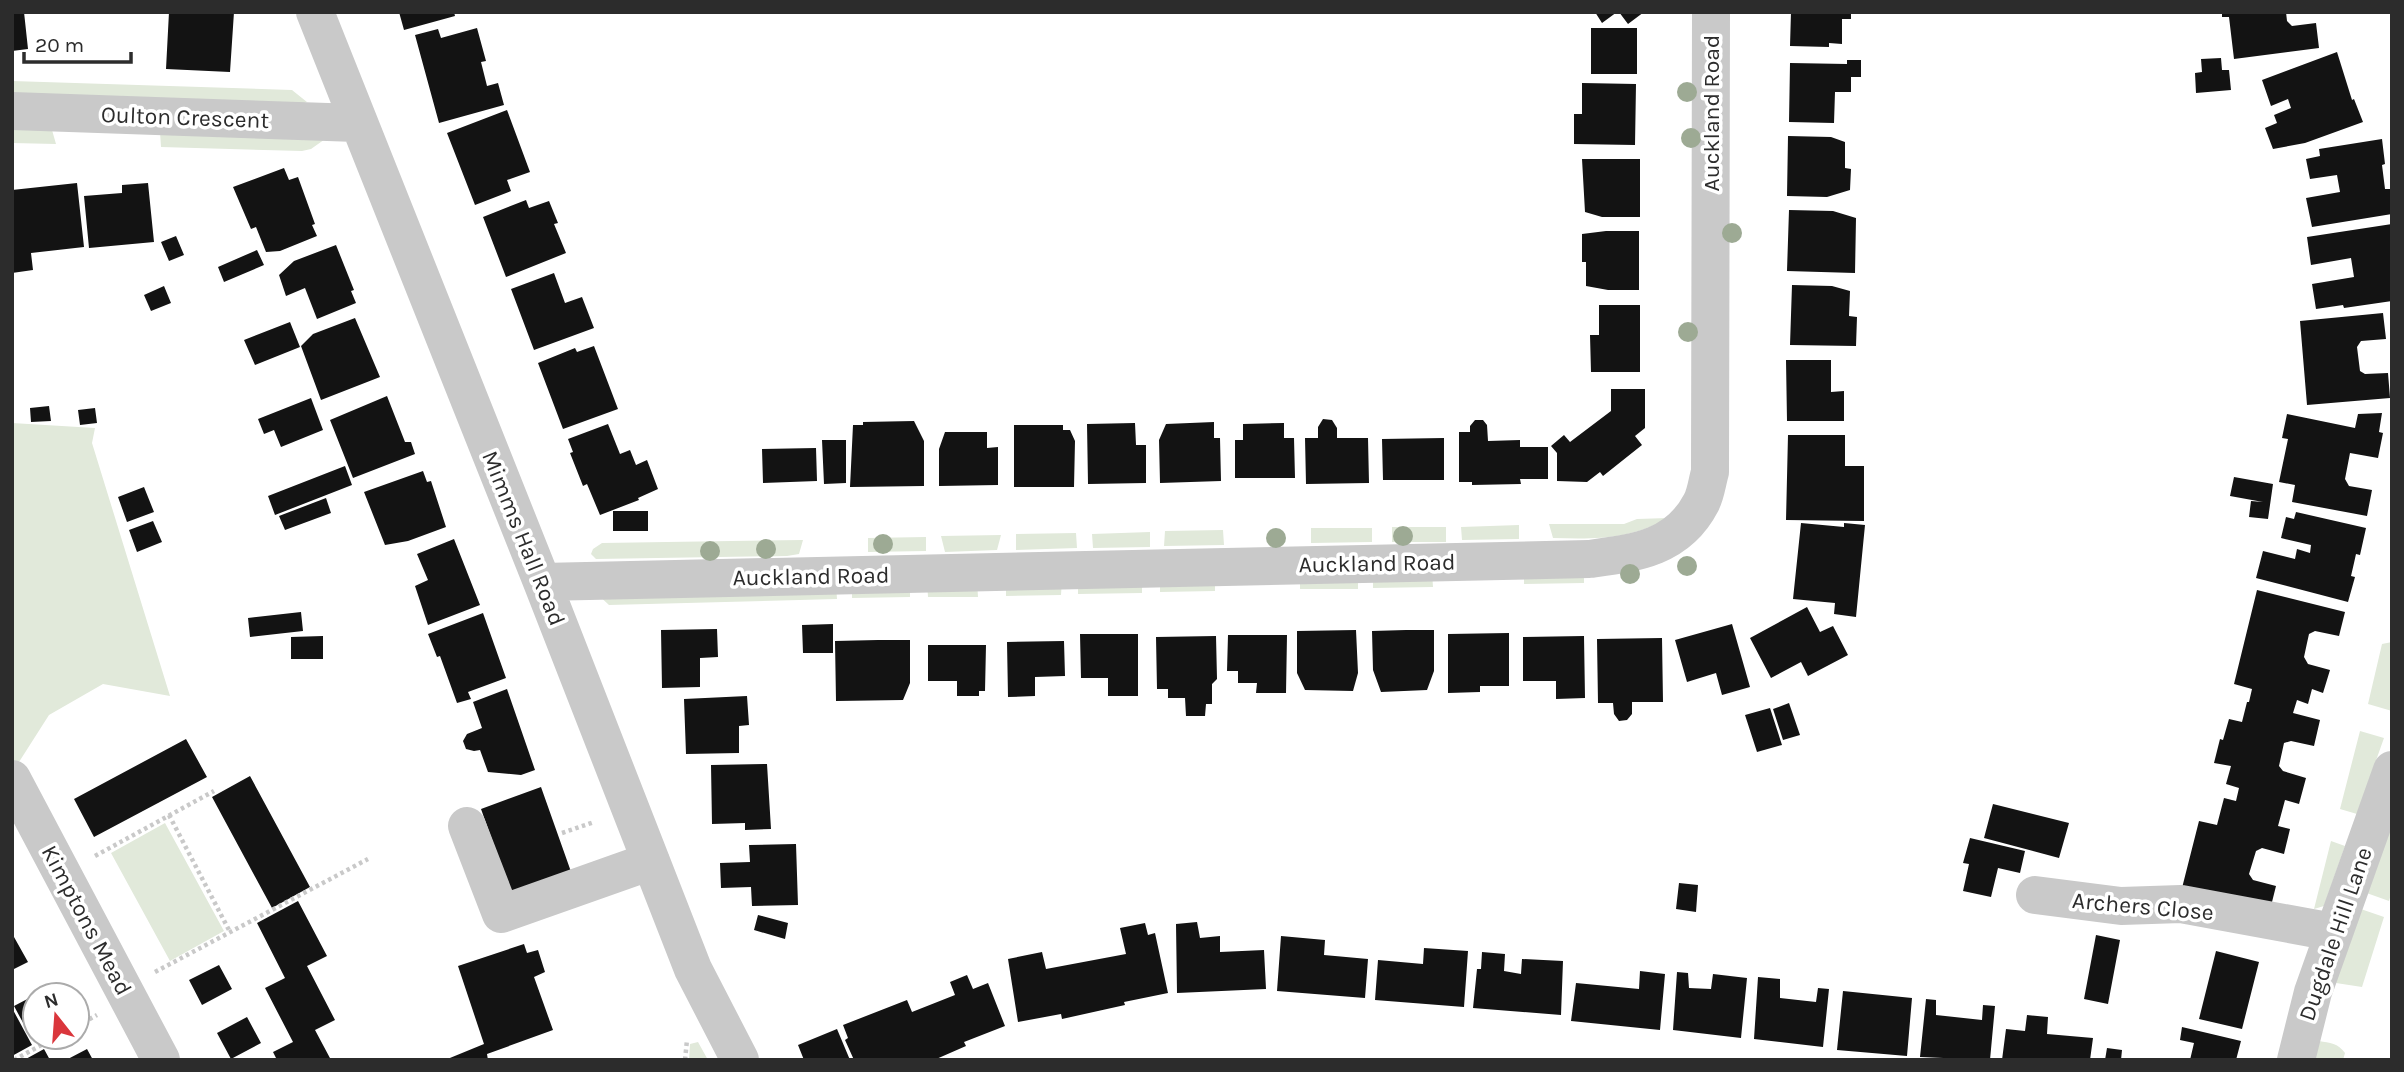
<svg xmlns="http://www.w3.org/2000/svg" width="2404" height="1072" viewBox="0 0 2404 1072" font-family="Karla,sans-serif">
<rect width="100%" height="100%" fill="#fff"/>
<!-- green -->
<path fill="#e1e9da" d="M 12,81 L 292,90 L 307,102 L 301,104 L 12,97 Z
M 12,128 L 52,130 L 56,144 L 12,143 Z
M 160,132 L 328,137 L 311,149 L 302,151 L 161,147 Z
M 12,423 L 95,428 L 92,443 L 170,696 L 103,684 L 49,715 L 19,762 L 12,763 Z
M 1668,518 C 1630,540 1595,539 1553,538 L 1549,524 L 1624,524 L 1637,519 Z
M 1519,525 L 1519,539 L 1462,540 L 1461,527 Z
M 1392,527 L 1446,527 L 1446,542 L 1392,542 Z
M 1311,528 L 1372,528 L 1372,542 L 1311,543 Z
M 1223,530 L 1224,545 L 1164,546 L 1165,531 Z
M 1150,532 L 1150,547 L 1093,548 L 1092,534 Z
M 1076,533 L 1077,548 L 1016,550 L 1016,534 Z
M 1001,535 L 997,550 L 945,552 L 941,536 Z
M 926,537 L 926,551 L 868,552 L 868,538 Z
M 803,540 L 799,554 L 787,556 L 596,559 L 591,554 L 593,549 L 602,543 Z
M 1584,569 L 1584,583 L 1524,584 L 1524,570 Z
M 1432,573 L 1433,587 L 1373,588 L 1373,574 Z
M 1358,574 L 1358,589 L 1300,589 L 1300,576 Z
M 1215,576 L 1215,591 L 1160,592 L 1160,577 Z
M 1142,578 L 1142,593 L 1078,594 L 1078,579 Z
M 1062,580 L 1061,595 L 1006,596 L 1006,581 Z
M 927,581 L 977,581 L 978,597 L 928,597 Z
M 910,582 L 910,597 L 852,598 L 852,583 Z
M 836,584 L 837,599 L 609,605 L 595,592 Z
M 2392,642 L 2392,711 L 2368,704 L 2382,644 Z
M 2360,731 L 2384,738 L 2357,814 L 2340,809 Z
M 2392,809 L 2392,891 L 2389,901 L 2361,891 Z
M 165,823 L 224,931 L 170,961 L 111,853 Z
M 2331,841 L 2345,846 L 2324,906 L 2314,909 Z
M 2355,907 L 2384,917 L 2362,987 L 2336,983 Z
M 2319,1041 C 2330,1043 2338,1043 2345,1053 L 2343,1060 L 2314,1060 Z
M 698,1042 L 708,1060 L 689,1060 L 690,1044 Z"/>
<!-- building -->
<path fill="#131313" d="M 12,12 L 24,12 L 28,49 L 12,51 Z
M 169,12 L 234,12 L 230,72 L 166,69 Z
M 399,12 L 454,12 L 455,16 L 404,30 Z
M 1595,12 L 1617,12 L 1602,23 Z
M 1619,12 L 1644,12 L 1628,24 Z
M 1791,12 L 1851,12 L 1851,19 L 1842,19 L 1842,44 L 1829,43 L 1829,47 L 1790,46 Z
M 2222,12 L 2286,12 L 2287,21 L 2292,26 L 2316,23 L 2319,48 L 2234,59 L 2229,17 L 2222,17 Z
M 477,28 L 486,61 L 481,62 L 487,86 L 498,83 L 504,105 L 439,123 L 415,35 L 438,29 L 441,38 Z
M 1591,28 L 1637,28 L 1637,74 L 1591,74 Z
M 2337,52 L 2352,100 L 2354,99 L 2363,122 L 2305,143 L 2273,149 L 2265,128 L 2277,123 L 2274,115 L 2291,108 L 2288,99 L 2271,106 L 2262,80 Z
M 2221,58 L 2222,70 L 2229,70 L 2231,90 L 2196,93 L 2195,73 L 2202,72 L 2201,59 Z
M 1847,60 L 1861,60 L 1861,77 L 1851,77 L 1851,92 L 1835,92 L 1834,123 L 1789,122 L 1790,63 L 1847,64 Z
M 1582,83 L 1636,84 L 1635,145 L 1574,144 L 1574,114 L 1582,114 Z
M 507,110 L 530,172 L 507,180 L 511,191 L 475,205 L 447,133 Z
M 1788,136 L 1831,137 L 1845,142 L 1845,168 L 1851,169 L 1850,190 L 1827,197 L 1787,196 Z
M 2382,139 L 2385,164 L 2382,165 L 2385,189 L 2390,189 L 2392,214 L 2312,227 L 2306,198 L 2340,192 L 2337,175 L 2310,179 L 2306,159 L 2320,156 L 2319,149 Z
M 1582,159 L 1640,159 L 1640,217 L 1602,217 L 1585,212 Z
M 284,168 L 289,180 L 298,177 L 315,224 L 312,225 L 317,236 L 280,251 L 266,252 L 256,227 L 251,229 L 233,187 Z
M 77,183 L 84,247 L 31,253 L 33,270 L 12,273 L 12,190 Z
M 148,183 L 154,242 L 89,248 L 84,196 L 122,193 L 122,185 Z
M 526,200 L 529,208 L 549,201 L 558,223 L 554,224 L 566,253 L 506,277 L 483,217 Z
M 1789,210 L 1833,211 L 1856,218 L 1855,273 L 1787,271 Z
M 2392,224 L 2392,301 L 2344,308 L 2343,305 L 2316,309 L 2312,284 L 2354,277 L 2351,258 L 2311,265 L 2307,237 Z
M 1606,231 L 1639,231 L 1639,290 L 1608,290 L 1586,286 L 1586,262 L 1582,262 L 1582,234 Z
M 176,236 L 184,255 L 169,261 L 161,242 Z
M 336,245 L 354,290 L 351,291 L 356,303 L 317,319 L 305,288 L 286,296 L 279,275 L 294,261 Z
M 257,250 L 264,265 L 224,282 L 218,267 Z
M 554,273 L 565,303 L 582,297 L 594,328 L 534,350 L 511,289 Z
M 1792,285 L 1832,286 L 1850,291 L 1849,316 L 1857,317 L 1856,346 L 1790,345 Z
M 164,286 L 171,303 L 151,311 L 144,295 Z
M 1599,305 L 1640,305 L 1640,372 L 1591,372 L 1590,335 L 1599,335 Z
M 2383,313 L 2386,339 L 2361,341 L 2357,347 L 2360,371 L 2365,374 L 2388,373 L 2390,398 L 2307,405 L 2300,321 Z
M 355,318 L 380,377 L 321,400 L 301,346 L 313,334 Z
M 290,322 L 300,347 L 255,365 L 244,340 Z
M 594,346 L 618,409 L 563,429 L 538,363 L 575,348 L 577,352 Z
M 1786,360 L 1831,360 L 1831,392 L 1844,391 L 1844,421 L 1787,421 Z
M 1611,389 L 1645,389 L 1645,428 L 1635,436 L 1642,445 L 1603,476 L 1600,472 L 1587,482 L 1557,481 L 1557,453 L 1551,446 L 1564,435 L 1570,442 L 1611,411 Z
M 387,396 L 405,442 L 411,442 L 415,454 L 353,478 L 330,420 Z
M 311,398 L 323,430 L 281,447 L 274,430 L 264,434 L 258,419 Z
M 49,406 L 51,421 L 31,422 L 30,408 Z
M 95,408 L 97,423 L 80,425 L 78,410 Z
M 2382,413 L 2379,432 L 2383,433 L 2378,458 L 2350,453 L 2345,479 L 2349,486 L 2372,490 L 2367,516 L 2292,502 L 2295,485 L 2279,482 L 2288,439 L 2282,438 L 2287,414 L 2355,428 L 2358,414 Z
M 1323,419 L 1332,420 L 1337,428 L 1337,438 L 1368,438 L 1369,483 L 1306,484 L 1305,438 L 1318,438 L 1318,427 Z
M 1475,420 L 1483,420 L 1487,425 L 1488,441 L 1520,440 L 1520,447 L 1548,447 L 1548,479 L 1520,479 L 1521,484 L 1472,485 L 1472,482 L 1459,482 L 1459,432 L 1470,432 L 1470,426 Z
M 914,421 L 924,441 L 924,486 L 850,487 L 853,425 L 863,425 L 863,422 Z
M 1214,422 L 1214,438 L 1220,438 L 1221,481 L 1160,483 L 1159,440 L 1166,424 Z
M 1135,423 L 1136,445 L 1146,445 L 1146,483 L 1088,484 L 1087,424 Z
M 1284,423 L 1284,438 L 1294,438 L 1295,478 L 1235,478 L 1235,440 L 1243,440 L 1243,424 Z
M 608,424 L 620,454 L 630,450 L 636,465 L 647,460 L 658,489 L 638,498 L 639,500 L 600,515 L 587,484 L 583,486 L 570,453 L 573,452 L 568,439 Z
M 1014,425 L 1063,425 L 1063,430 L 1070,430 L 1075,441 L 1074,487 L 1014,487 Z
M 945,432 L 987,432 L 987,448 L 998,447 L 998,485 L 939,486 L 939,449 Z
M 1788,435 L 1845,435 L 1845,466 L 1864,466 L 1864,521 L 1786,520 Z
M 1444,438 L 1444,480 L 1383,480 L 1382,439 Z
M 822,440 L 846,440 L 846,483 L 824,484 Z
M 816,448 L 817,481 L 763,483 L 762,449 Z
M 345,466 L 352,485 L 275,515 L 268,496 Z
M 423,471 L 427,482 L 431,481 L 446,527 L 408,541 L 385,545 L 364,492 Z
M 2234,477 L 2273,484 L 2268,519 L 2249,517 L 2251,501 L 2263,502 L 2230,496 Z
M 144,487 L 154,512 L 127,522 L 118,497 Z
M 326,498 L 331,513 L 285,530 L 279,516 Z
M 613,511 L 648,511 L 648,531 L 613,531 Z
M 2296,512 L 2366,528 L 2360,555 L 2356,554 L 2354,563 L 2351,576 L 2355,577 L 2348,602 L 2256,578 L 2263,551 L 2295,559 L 2297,549 L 2310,553 L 2311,545 L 2281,538 L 2286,517 L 2294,519 Z
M 153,521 L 162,542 L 137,552 L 129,530 Z
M 1801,523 L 1844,527 L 1844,523 L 1865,525 L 1856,617 L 1834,614 L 1835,603 L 1793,599 Z
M 454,539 L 480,605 L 428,625 L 415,586 L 428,580 L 417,554 Z
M 2257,590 L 2345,612 L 2339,636 L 2315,631 L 2309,634 L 2307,643 L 2304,657 L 2308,664 L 2330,670 L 2323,693 L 2312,689 L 2308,704 L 2297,700 L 2293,713 L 2320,720 L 2314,746 L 2291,741 L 2284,743 L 2279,766 L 2283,771 L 2306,778 L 2299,804 L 2285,800 L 2278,826 L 2290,829 L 2284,854 L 2262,848 L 2256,851 L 2249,874 L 2253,880 L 2276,886 L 2270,910 L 2182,888 L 2199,821 L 2217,825 L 2224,798 L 2236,801 L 2239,788 L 2226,784 L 2231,766 L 2214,763 L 2220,739 L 2223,740 L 2229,719 L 2242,722 L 2247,702 L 2249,702 L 2252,689 L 2234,684 Z
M 1807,607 L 1820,632 L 1833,626 L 1848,655 L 1808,676 L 1801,662 L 1771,678 L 1750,638 Z
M 301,612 L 303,631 L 250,637 L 248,618 Z
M 483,613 L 506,678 L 468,692 L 471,699 L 457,703 L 440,656 L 437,657 L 428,634 Z
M 833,624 L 833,653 L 803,653 L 802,625 Z
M 1732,624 L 1750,687 L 1722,695 L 1716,673 L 1687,682 L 1675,640 Z
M 717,629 L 718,657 L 700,658 L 700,687 L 662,688 L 661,630 Z
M 1356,630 L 1358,673 L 1353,691 L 1305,690 L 1297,673 L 1297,631 Z
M 1406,630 L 1434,630 L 1434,671 L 1427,690 L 1381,692 L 1373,670 L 1372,631 Z
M 1509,633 L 1509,686 L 1480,686 L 1480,692 L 1448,693 L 1448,634 Z
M 1080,634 L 1138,634 L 1138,696 L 1108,696 L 1108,678 L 1081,678 Z
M 1228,635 L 1287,635 L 1286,693 L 1256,693 L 1257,683 L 1238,683 L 1238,671 L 1227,671 Z
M 323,636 L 323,659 L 291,659 L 291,637 Z
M 1216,636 L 1217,679 L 1212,684 L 1212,704 L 1206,704 L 1205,716 L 1186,716 L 1185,698 L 1168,698 L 1168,689 L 1157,689 L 1156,637 Z
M 1584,636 L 1585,698 L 1556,699 L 1556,681 L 1523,681 L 1523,637 Z
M 1662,638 L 1663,702 L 1632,702 L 1632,714 L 1627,720 L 1619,721 L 1614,714 L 1613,703 L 1598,703 L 1597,639 Z
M 878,640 L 910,640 L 910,683 L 903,700 L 836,701 L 835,641 Z
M 1064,641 L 1065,676 L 1035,677 L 1035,696 L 1008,697 L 1007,642 Z
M 928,645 L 986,645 L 985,691 L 979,691 L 979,696 L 957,696 L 957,681 L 928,681 Z
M 507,689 L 535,770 L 521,775 L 488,772 L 480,750 L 474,751 L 466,749 L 463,741 L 467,734 L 482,728 L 473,702 Z
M 747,696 L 749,725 L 739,726 L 739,753 L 686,754 L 684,699 Z
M 1789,703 L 1800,735 L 1783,740 L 1773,709 Z
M 1770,708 L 1782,745 L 1757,752 L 1745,715 Z
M 186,739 L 207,777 L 94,837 L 74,799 Z
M 767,764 L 771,829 L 745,830 L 745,823 L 712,824 L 711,765 Z
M 250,776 L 310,887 L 272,908 L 212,797 Z
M 541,787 L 575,883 L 515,904 L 481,809 Z
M 1993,804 L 2069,823 L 2059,858 L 1984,838 Z
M 1970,838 L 2025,851 L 2020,873 L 1998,868 L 1991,897 L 1963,891 L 1969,864 L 1963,863 Z
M 796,844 L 798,905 L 752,906 L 751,887 L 721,888 L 720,863 L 750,862 L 749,845 Z
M 1679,883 L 1698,885 L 1696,912 L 1676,909 Z
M 298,901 L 327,956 L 307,966 L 335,1020 L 315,1030 L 331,1060 L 277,1060 L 273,1052 L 293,1042 L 265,988 L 285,978 L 257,923 Z
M 758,915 L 788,923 L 785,939 L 754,930 Z
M 1197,922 L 1200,938 L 1220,936 L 1220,952 L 1264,950 L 1266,989 L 1177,993 L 1176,924 Z
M 1145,923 L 1148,935 L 1155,933 L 1168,993 L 1124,1002 L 1125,1005 L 1062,1019 L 1061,1014 L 1018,1022 L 1008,959 L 1042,952 L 1046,969 L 1126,954 L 1120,928 Z
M 2096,935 L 2120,940 L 2108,1004 L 2084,999 Z
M 1281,936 L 1325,940 L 1324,955 L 1368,959 L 1365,998 L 1277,991 Z
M 14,937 L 28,962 L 12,970 L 12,938 Z
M 524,944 L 527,953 L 538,950 L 545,972 L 534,977 L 553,1030 L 487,1054 L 488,1060 L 445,1060 L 484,1044 L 458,966 Z
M 1424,948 L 1468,951 L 1464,1007 L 1375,1000 L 1378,960 L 1423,964 Z
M 2216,951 L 2259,962 L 2242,1029 L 2199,1019 Z
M 1482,952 L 1505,954 L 1504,971 L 1521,974 L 1522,959 L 1563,961 L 1561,1015 L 1473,1008 L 1477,969 L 1481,969 Z
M 219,965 L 232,989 L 202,1005 L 189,980 Z
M 1640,971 L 1665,974 L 1660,1030 L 1571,1021 L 1576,983 L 1639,989 Z
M 1677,972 L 1688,973 L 1689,988 L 1711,989 L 1713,974 L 1747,978 L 1741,1038 L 1673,1030 Z
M 967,975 L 973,989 L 988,983 L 1005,1026 L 964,1042 L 966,1046 L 934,1060 L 854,1060 L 845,1040 L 848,1038 L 843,1025 L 907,1000 L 912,1012 L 955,995 L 950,982 Z
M 1758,977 L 1780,979 L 1780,998 L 1816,1002 L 1818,988 L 1829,989 L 1823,1047 L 1754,1039 Z
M 1843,991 L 1912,998 L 1907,1056 L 1837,1050 Z
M 35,995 L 35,1028 L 28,1032 L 14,1006 Z
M 1926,999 L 1936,1000 L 1936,1015 L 1982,1020 L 1983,1005 L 1995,1006 L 1990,1060 L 1920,1057 Z
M 12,1008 L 32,1045 L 12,1056 Z
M 2027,1015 L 2048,1017 L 2047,1034 L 2093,1038 L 2090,1060 L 2002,1060 L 2006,1029 L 2025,1031 Z
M 247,1017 L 261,1043 L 231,1059 L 217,1033 Z
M 2182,1027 L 2241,1041 L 2236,1060 L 2190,1060 L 2194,1043 L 2180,1040 Z
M 837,1029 L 850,1060 L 804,1060 L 798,1045 Z
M 2107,1048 L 2122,1050 L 2121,1060 L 2105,1060 Z
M 44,1049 L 50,1060 L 24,1060 Z
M 87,1049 L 93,1060 L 66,1060 Z"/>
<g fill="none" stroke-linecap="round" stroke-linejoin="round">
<!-- path -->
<path stroke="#c9c9c9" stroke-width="4.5" stroke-dasharray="3.5 3.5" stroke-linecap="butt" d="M 169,815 L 230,932
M 562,833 L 594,822
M 95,856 L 214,791
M 155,972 L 368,859
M 77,1026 L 97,1015
M 14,1060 L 56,1037
M 685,1060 L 687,1040"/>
<!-- minor -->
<path stroke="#c9c9c9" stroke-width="38" d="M 315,12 L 542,582 L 693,969 L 740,1060
M 12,111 L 357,123
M 542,582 L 1589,559 C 1634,553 1677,549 1701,503 C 1706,494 1707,482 1710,472 L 1711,12
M 12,779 L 161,1060
M 467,826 L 501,914 L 651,861
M 2035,895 L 2121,906 L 2181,904 L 2333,932
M 2296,1060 L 2313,992 L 2392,770"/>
</g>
<!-- trees -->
<g fill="#9daa94">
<circle cx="1687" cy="92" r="10"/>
<circle cx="1691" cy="138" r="10"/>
<circle cx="1732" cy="233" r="10"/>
<circle cx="1688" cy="332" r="10"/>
<circle cx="1403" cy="536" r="10"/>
<circle cx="1276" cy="538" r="10"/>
<circle cx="883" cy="544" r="10"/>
<circle cx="766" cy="549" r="10"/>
<circle cx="710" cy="551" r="10"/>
<circle cx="1687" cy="566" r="10"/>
<circle cx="1630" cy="574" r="10"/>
</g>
<g text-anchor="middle" stroke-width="7" stroke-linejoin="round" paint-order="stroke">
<!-- street labels -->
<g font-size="23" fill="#2c2c2c" stroke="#fff">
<text transform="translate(1711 113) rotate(-90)" y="8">Auckland Road</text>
<text transform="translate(185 117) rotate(2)" y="8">Oulton Crescent</text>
<text transform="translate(524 538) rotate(68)" y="8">Mimms Hall Road</text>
<text transform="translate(1377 563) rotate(-1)" y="8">Auckland Road</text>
<text transform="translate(811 576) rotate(-1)" y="8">Auckland Road</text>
<text transform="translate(2143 906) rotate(5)" y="8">Archers Close</text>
<text transform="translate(87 920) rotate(62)" y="8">Kimptons Mead</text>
<text transform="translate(2335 934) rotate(-71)" y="8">Dugdale Hill Lane</text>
</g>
</g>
<!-- border -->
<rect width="2404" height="1072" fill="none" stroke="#2c2c2c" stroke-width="28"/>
<!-- north arrow -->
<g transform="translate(56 1016) rotate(343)"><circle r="33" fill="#ffffff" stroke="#ababab" stroke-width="2"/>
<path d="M0-5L12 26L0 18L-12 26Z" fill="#da363c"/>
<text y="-10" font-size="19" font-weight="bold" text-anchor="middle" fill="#2c2c2c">N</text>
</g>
<!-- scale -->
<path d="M24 52v10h107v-10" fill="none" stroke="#2c2c2c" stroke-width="3.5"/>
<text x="35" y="52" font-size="21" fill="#2c2c2c" stroke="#ffffff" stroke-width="5" paint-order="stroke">20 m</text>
</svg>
